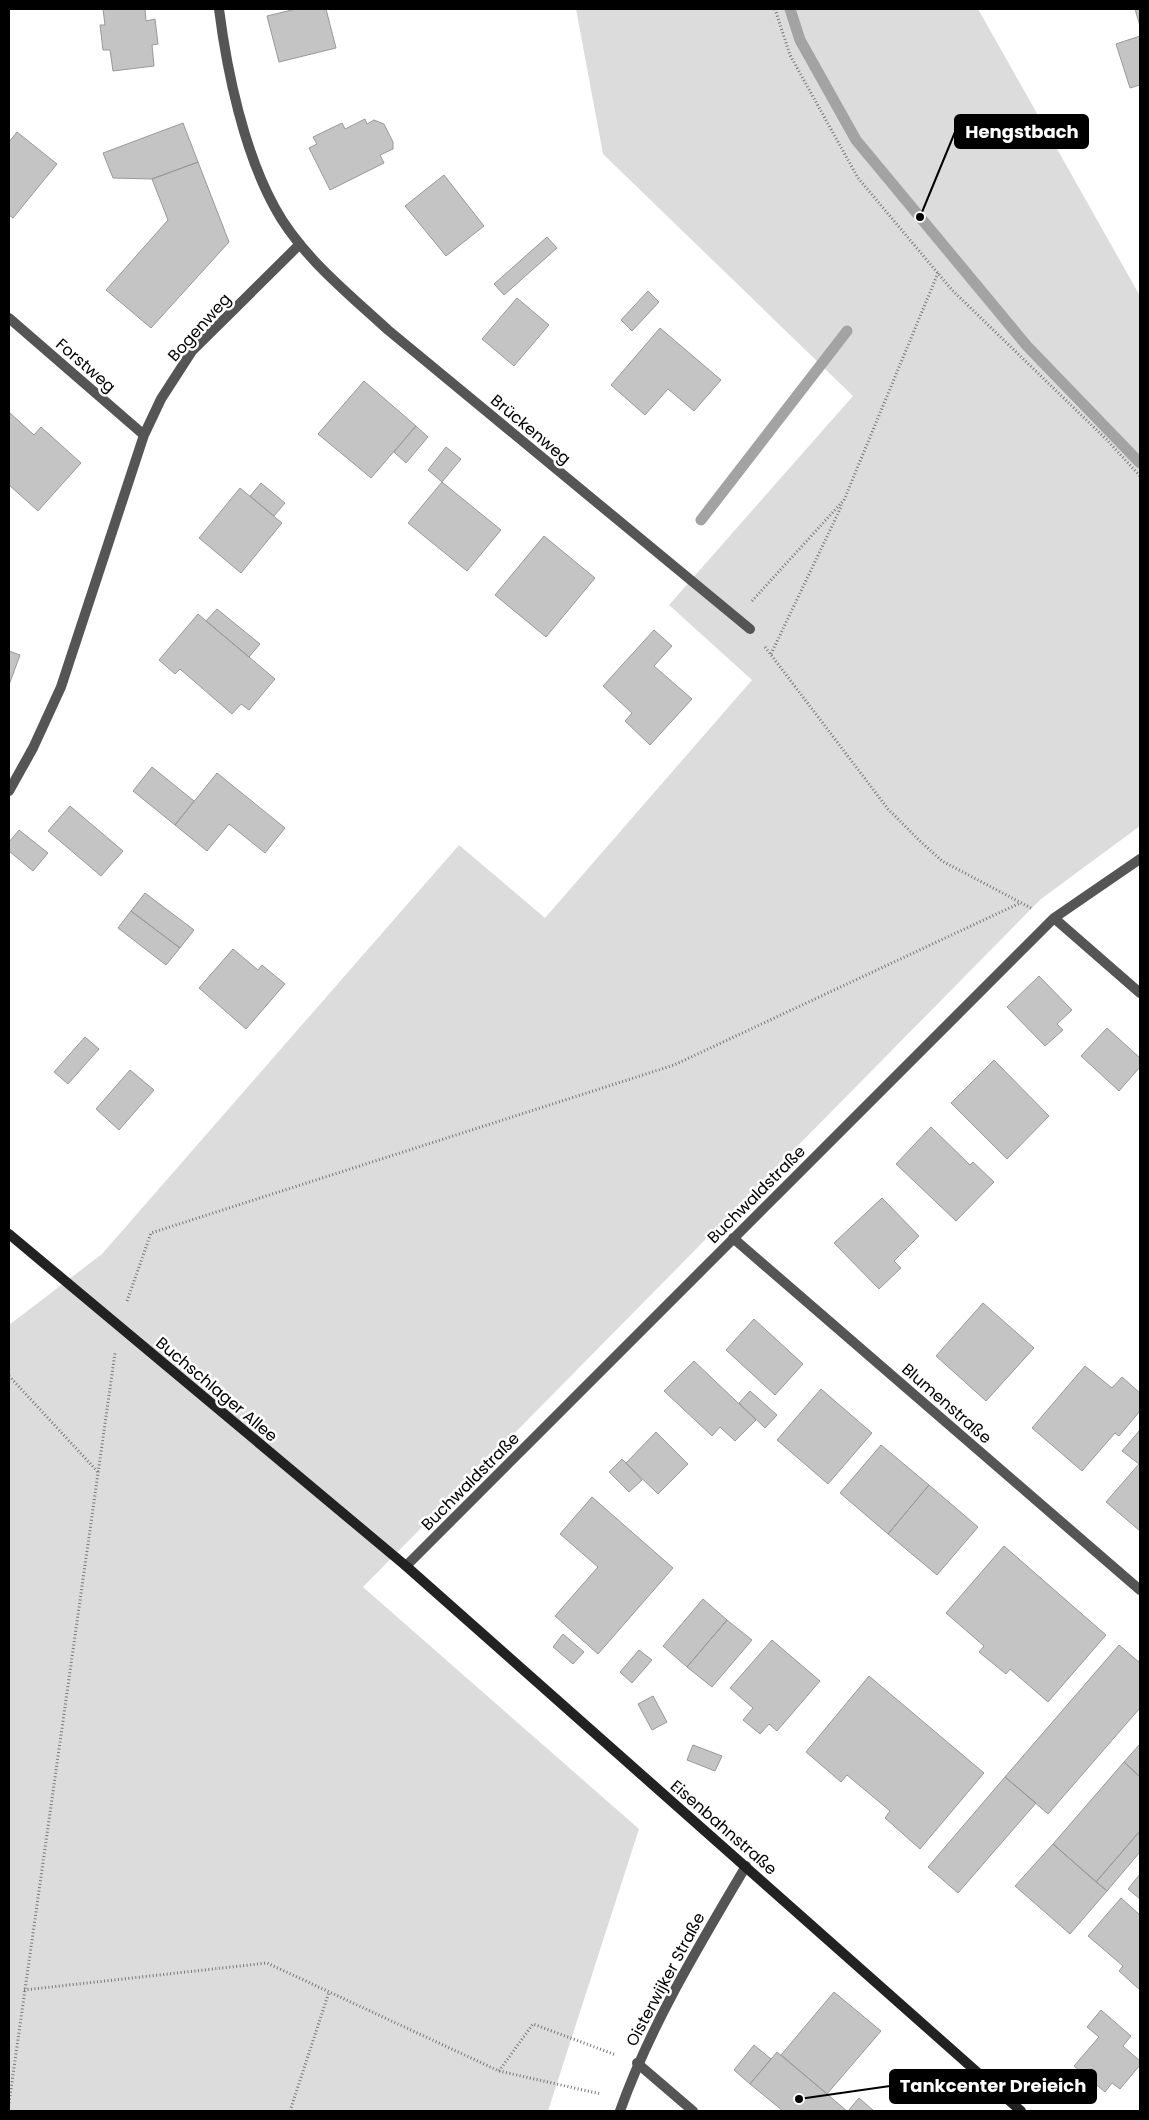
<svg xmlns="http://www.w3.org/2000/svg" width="1149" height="2120" viewBox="0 0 1149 2120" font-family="Poppins,sans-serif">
<rect width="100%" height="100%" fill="#fff"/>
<!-- green -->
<path fill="#dcdcdc" d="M 576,9 L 978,9 L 1140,296 L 1140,826 L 1041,899 L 363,1587 L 639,1829 L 548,2111 L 9,2111 L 9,1325 L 102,1254 L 459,845 L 545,918 L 752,680 L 669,605 L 853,396 L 603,154 Z"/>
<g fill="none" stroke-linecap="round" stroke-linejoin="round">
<!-- stream -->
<path stroke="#a3a3a3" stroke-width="11" d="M 790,9 L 800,40 L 856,140 L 1027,346 L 1140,463
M 701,520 L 847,331"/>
</g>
<!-- building -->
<path fill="#c4c4c4" stroke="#999" d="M 103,9 L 145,9 L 146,21 L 155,19 L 158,44 L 152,45 L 154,66 L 113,71 L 110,50 L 103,50 L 100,25 L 105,25 Z
M 296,9 L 326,9 L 336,48 L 279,62 L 267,16 Z
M 1135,9 L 1140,9 L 1140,26 Z
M 1140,36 L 1140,85 L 1130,88 L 1116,44 Z
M 365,119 L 367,124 L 374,120 L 384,124 L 393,142 L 393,149 L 380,155 L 384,163 L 330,190 L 309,148 L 317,144 L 313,137 L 342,123 L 345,129 Z
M 183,123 L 198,162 L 152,179 L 113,178 L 103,153 Z
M 17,132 L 57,164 L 13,218 L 9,215 L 9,142 Z
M 198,162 L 229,242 L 151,328 L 106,290 L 168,220 L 152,179 Z
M 444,175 L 484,226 L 446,256 L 405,206 Z
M 547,237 L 557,248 L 504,295 L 494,284 Z
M 648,291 L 659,302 L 632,331 L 621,320 Z
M 517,298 L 549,325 L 514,366 L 482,339 Z
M 660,328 L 721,380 L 694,411 L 668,389 L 645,415 L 611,385 Z
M 364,381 L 416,426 L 371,478 L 318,434 Z
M 9,412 L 34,435 L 41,427 L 81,463 L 38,511 L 9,485 Z
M 416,426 L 428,437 L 406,463 L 394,452 Z
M 446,447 L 461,459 L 442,482 L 428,470 Z
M 442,482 L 501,530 L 467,571 L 408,523 Z
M 261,483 L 285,503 L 274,516 L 250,496 Z
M 240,488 L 282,523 L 241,573 L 199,538 Z
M 544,536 L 595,578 L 546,637 L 495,595 Z
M 217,609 L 260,644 L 249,657 L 206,621 Z
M 198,614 L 275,679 L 249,710 L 241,704 L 232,714 L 180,669 L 175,674 L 159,660 Z
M 654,630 L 672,646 L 654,666 L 692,699 L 650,745 L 625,721 L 632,713 L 603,686 Z
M 9,651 L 20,655 L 9,685 Z
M 152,767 L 194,801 L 175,825 L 133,791 Z
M 217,773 L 285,828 L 265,853 L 229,824 L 207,851 L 175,825 Z
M 70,806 L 123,851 L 101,876 L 48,831 Z
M 19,830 L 48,853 L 33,871 L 9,851 L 9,842 Z
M 145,893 L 194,930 L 180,948 L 131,911 Z
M 131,911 L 180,948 L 166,965 L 118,928 Z
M 233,949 L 258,970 L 262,965 L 285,984 L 246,1029 L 199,988 Z
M 1039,976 L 1072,1010 L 1057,1024 L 1063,1030 L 1045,1046 L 1007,1007 Z
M 1107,1028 L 1140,1058 L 1140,1067 L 1119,1091 L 1081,1056 Z
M 85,1037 L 99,1049 L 68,1084 L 54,1072 Z
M 994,1060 L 1049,1116 L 1007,1159 L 951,1103 Z
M 130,1070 L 154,1090 L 119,1130 L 96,1109 Z
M 931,1127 L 970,1165 L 973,1162 L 994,1182 L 956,1221 L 896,1164 Z
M 882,1198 L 919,1236 L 894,1261 L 901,1268 L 879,1289 L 834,1243 Z
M 983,1303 L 1034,1348 L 986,1401 L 936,1356 Z
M 754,1319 L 803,1364 L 775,1395 L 726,1350 Z
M 694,1361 L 756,1420 L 735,1441 L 720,1427 L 712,1436 L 664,1391 Z
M 1085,1366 L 1112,1388 L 1122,1377 L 1140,1393 L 1140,1411 L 1119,1436 L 1115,1433 L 1082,1471 L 1032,1428 Z
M 821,1389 L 872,1433 L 828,1484 L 777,1440 Z
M 750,1391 L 777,1415 L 765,1428 L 739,1403 Z
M 1140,1430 L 1140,1463 L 1139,1464 L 1122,1451 Z
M 656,1432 L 688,1464 L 658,1494 L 626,1463 Z
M 881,1445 L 929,1485 L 888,1534 L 840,1493 Z
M 622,1459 L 642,1480 L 629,1492 L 609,1472 Z
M 1139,1464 L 1140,1466 L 1140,1531 L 1106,1502 Z
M 929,1485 L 978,1527 L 937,1575 L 888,1534 Z
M 592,1497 L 673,1568 L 598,1654 L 555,1616 L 598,1567 L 560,1534 Z
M 1004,1546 L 1106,1635 L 1048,1702 L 1010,1669 L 1006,1674 L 979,1652 L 984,1646 L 946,1613 Z
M 703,1599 L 727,1620 L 687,1667 L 663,1646 Z
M 727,1620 L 752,1640 L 712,1687 L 687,1667 Z
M 563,1634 L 584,1652 L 573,1664 L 553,1647 Z
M 772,1640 L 820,1681 L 777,1731 L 769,1724 L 760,1734 L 743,1720 L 753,1708 L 730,1688 Z
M 1119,1645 L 1140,1663 L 1140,1708 L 1048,1814 L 1005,1777 Z
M 639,1650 L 652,1660 L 632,1683 L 620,1672 Z
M 869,1676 L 984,1773 L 920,1849 L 885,1818 L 890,1811 L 847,1775 L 841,1782 L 806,1752 Z
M 653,1696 L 667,1722 L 652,1730 L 638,1704 Z
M 1140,1744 L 1140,1777 L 1124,1762 Z
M 693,1745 L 722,1756 L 715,1771 L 687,1760 Z
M 1124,1762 L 1140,1777 L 1140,1831 L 1096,1882 L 1053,1844 Z
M 1005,1777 L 1036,1803 L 958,1893 L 928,1867 Z
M 1140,1831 L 1140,1852 L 1107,1891 L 1096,1882 Z
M 1053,1844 L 1107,1891 L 1070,1934 L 1015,1886 Z
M 1140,1874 L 1140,1899 L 1128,1889 Z
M 1121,1898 L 1140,1915 L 1140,1990 L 1119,1971 L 1123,1966 L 1088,1936 Z
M 834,1992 L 881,2031 L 827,2094 L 781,2055 Z
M 1101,2010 L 1131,2036 L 1123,2046 L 1140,2061 L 1140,2065 L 1120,2089 L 1112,2083 L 1105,2092 L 1074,2066 L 1099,2037 L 1087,2027 Z
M 754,2045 L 771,2059 L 750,2084 L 734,2070 Z
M 777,2052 L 827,2094 L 847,2111 L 783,2111 L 750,2084 Z
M 859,2098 L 874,2111 L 848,2111 Z"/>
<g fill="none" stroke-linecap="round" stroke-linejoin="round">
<!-- path -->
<path stroke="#777" stroke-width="3" stroke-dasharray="1 2.5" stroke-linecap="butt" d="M 775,9 L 790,55 L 858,178 L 952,290 L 1107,440 L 1140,476
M 752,601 L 844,500 L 938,273
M 765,647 L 888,809 L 920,841 L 942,861 L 1031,908
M 771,654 L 842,505
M 127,1301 L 151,1233 L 674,1065 L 1020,903
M 9,1376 L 98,1472
M 24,1990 L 267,1963 L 499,2071 L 601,2094
M 499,2071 L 533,2024 L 616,2055
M 9,2103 L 115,1353
M 290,2111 L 329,1992"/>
<!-- service -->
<path stroke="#555" stroke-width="10" d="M 637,2063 L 693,2111"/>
<!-- minor -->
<path stroke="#555" stroke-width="10" d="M 219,9 C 227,72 244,152 275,208 C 301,256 349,294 388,330 L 750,629
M 9,318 L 144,435
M 9,791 L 33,748 L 61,687 L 144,435 L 161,399 L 192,351 L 300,244
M 1054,918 L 1140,993
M 733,1238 L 1140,1590
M 406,1566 L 1054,918 L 1140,859
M 620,2111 C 651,2024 699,1946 746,1866"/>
<!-- secondary -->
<path stroke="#222" stroke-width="10" d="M 9,1234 L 406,1566 L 1021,2111"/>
</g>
<g text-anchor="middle" stroke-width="5" stroke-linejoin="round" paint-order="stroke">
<!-- street labels -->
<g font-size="16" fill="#000" stroke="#fff">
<text transform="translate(199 327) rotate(-48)" y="6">Bogenweg</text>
<text transform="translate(86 365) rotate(41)" y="6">Forstweg</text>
<text transform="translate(531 429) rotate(40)" y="6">Brückenweg</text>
<text transform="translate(756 1194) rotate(-45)" y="6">Buchwaldstraße</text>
<text transform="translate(217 1389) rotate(40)" y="6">Buchschlager Allee</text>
<text transform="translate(947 1403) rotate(41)" y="6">Blumenstraße</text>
<text transform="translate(470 1481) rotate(-45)" y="6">Buchwaldstraße</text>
<text transform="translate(724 1827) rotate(41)" y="6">Eisenbahnstraße</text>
<text transform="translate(665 1979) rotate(-62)" y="6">Oisterwijker Straße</text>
</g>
</g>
<!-- callouts -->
<path fill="none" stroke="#000" stroke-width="2" d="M920 217L955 132M799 2099L890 2086"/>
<g fill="#000" stroke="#fff" stroke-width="2">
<circle cx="920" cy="217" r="5"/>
<circle cx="799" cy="2099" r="5"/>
</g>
<g fill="#000" stroke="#000" stroke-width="2">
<rect x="955" y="115" width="133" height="33" rx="5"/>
<rect x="890" y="2070" width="206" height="33" rx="5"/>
</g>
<g font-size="18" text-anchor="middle" font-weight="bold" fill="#fff">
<text x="1022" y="138">Hengstbach</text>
<text x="993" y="2092">Tankcenter Dreieich</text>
</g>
<!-- border -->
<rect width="1149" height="2120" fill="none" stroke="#000000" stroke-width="20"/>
</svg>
